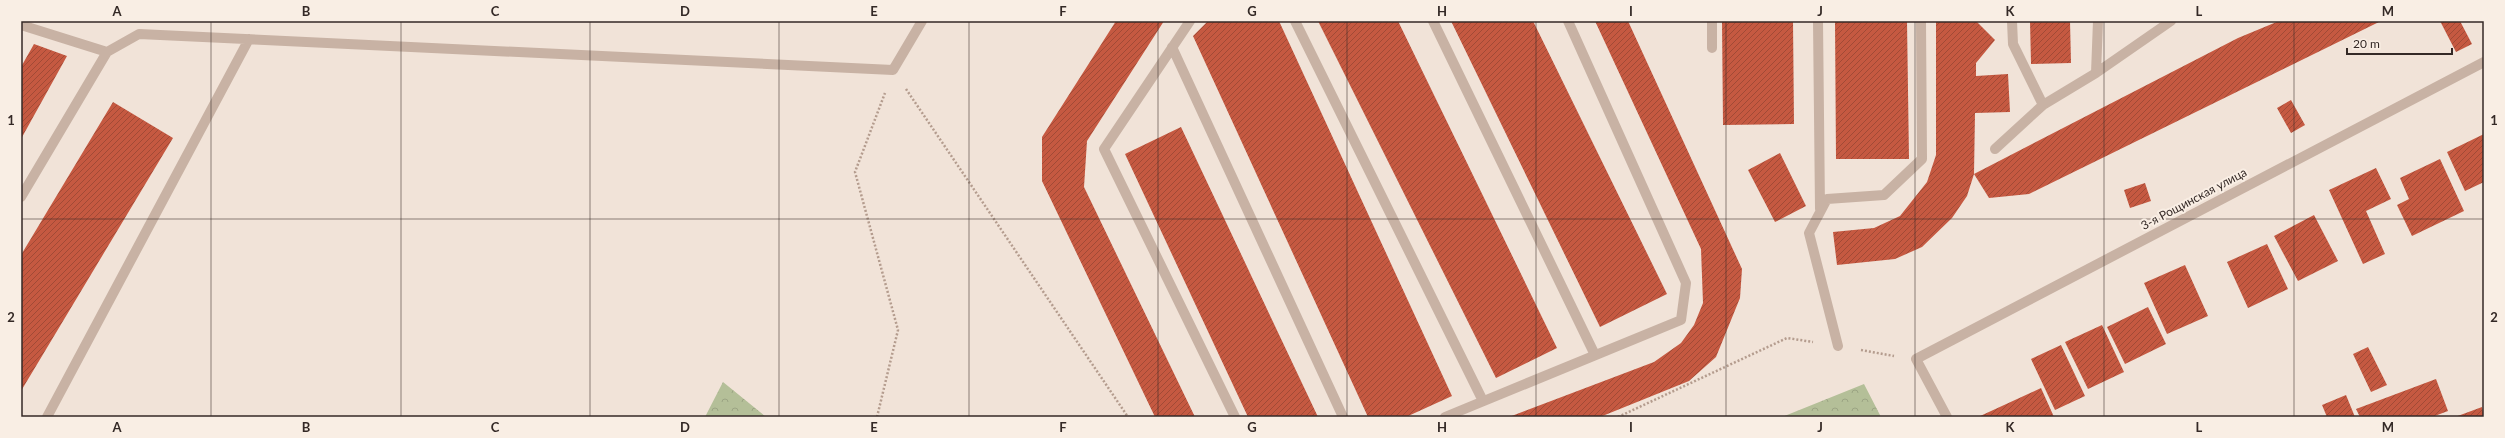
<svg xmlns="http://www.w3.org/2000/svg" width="2505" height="438" viewBox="0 0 2505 438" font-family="Lato,sans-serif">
<defs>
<pattern id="forest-crowns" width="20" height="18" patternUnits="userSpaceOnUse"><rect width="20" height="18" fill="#b4bf98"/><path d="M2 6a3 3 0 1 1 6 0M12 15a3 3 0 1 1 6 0" fill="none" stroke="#9ba483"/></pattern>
<pattern id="building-hatch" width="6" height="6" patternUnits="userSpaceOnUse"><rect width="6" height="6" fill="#c55941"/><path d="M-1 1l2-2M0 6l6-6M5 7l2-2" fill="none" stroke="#a14a36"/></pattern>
</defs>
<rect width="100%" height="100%" fill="#f1e3d8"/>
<!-- forest -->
<path fill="url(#forest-crowns)" d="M 723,382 L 766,417 L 705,417 Z
M 1864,384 L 1881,417 L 1782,417 Z"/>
<!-- building -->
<path fill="url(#building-hatch)" d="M 1116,21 L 1164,21 L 1087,141 L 1084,187 L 1195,417 L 1155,417 L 1042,181 L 1042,137 Z
M 1208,21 L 1279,21 L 1452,396 L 1406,417 L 1368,417 L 1193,36 Z
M 1318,21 L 1398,21 L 1557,348 L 1496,378 Z
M 1451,21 L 1533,21 L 1667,294 L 1600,327 Z
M 1595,21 L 1628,21 L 1742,269 L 1740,298 L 1716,357 L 1689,381 L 1600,417 L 1509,417 L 1654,362 L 1681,343 L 1694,325 L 1703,303 L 1701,249 Z
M 1722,21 L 1793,21 L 1794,124 L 1723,125 Z
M 1835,21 L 1907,21 L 1909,159 L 1836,159 Z
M 1936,21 L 1976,21 L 1995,40 L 1976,63 L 1976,76 L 2008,74 L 2010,112 L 1975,113 L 1974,174 L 1967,196 L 1952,218 L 1922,247 L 1895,259 L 1837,265 L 1833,232 L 1874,228 L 1900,216 L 1927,182 L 1936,155 Z
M 2030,21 L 2070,21 L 2071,63 L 2031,64 Z
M 2279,21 L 2381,21 L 2029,194 L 1989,198 L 1974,174 L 2238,38 Z
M 2440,21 L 2460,21 L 2472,44 L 2456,52 Z
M 34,44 L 67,56 L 21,139 L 21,67 Z
M 2291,100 L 2305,125 L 2291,133 L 2277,108 Z
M 113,102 L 173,138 L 21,391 L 21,255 Z
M 1181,127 L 1318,417 L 1248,417 L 1125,154 Z
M 2484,134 L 2484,182 L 2465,191 L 2447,152 Z
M 1780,153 L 1806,206 L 1775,222 L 1748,170 Z
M 2440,159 L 2464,211 L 2412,236 L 2397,205 L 2409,199 L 2400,178 Z
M 2376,168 L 2391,199 L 2366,211 L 2385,254 L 2363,264 L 2329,190 Z
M 2145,183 L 2151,201 L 2130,208 L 2124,190 Z
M 2314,215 L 2338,261 L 2298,281 L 2274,236 Z
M 2267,244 L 2288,289 L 2248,308 L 2227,262 Z
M 2185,265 L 2208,316 L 2167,334 L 2144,283 Z
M 2148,307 L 2166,344 L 2125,364 L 2107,327 Z
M 2102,325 L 2124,372 L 2088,389 L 2065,342 Z
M 2061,345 L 2085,396 L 2055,410 L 2031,359 Z
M 2368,347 L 2387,385 L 2371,392 L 2353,354 Z
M 2436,379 L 2448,411 L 2432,417 L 2360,417 L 2356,409 Z
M 2041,388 L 2054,417 L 1978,417 Z
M 2346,395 L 2355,417 L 2327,417 L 2322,405 Z
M 2482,407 L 2484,417 L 2455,417 Z"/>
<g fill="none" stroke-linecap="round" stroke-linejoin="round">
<!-- path -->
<path stroke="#b49c8e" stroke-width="2.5" stroke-dasharray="2 2" stroke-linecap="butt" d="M 906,89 L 1128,417
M 1861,350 L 1894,356
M 877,417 L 898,330 L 855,172 L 885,93
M 1618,417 L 1787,338 L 1813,342"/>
<!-- minor -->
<path stroke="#c8b2a4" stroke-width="10" d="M 1190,21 L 1104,149 L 1235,417
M 1295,21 L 1483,401
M 1433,21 L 1595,355
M 1712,21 L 1712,48
M 1818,21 L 1820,209
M 21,25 L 107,52
M 1172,47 L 1343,417
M 2096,73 L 2171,21
M 2043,105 L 2096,73 L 2098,21
M 1995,149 L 2043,105 L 2013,44 L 2012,21
M 21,197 L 107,52 L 139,34 L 893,70 L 922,21
M 1838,346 L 1809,233 L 1827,199 L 1884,195 L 1922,159 L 1921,21
M 47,417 L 249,39
M 1445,417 L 1681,320 L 1686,283 L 1568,21
M 1947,417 L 1916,359 L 2484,62"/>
</g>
<!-- grid -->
<path fill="none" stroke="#342926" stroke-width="1" stroke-opacity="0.55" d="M 211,21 L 211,417M 401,21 L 401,417M 590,21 L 590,417M 779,21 L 779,417M 969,21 L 969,417M 1158,21 L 1158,417M 1347,21 L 1347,417M 1536,21 L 1536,417M 1726,21 L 1726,417M 1915,21 L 1915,417M 2104,21 L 2104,417M 2294,21 L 2294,417M 21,219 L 2484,219"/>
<g text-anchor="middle" stroke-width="4" stroke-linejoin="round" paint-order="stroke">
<!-- street labels -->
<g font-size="12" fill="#342926" stroke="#f9eee4">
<text transform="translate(2194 199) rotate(-28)" y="4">3-я Рощинская улица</text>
</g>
</g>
<!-- border -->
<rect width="2505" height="438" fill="none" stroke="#f9eee4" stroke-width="44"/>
<!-- scale -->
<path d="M2347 48v6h105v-6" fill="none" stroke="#342926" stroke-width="2"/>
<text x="2353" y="48" font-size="12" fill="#342926" stroke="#f9eee4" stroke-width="3" paint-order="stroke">20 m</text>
<rect x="22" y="22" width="2461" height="394" fill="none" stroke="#342926" stroke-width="1.5"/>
<g font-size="13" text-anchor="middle" font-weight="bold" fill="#342926">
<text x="117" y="16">A</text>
<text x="306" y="16">B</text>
<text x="495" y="16">C</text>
<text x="685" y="16">D</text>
<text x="874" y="16">E</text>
<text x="1063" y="16">F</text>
<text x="1252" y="16">G</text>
<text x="1442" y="16">H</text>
<text x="1631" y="16">I</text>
<text x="1820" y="16">J</text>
<text x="2010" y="16">K</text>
<text x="2199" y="16">L</text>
<text x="2388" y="16">M</text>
<text x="11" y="125">1</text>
<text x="2494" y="125">1</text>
<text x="11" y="322">2</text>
<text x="2494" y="322">2</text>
<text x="117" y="432">A</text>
<text x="306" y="432">B</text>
<text x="495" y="432">C</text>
<text x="685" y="432">D</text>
<text x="874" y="432">E</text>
<text x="1063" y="432">F</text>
<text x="1252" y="432">G</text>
<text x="1442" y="432">H</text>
<text x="1631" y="432">I</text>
<text x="1820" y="432">J</text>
<text x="2010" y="432">K</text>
<text x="2199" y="432">L</text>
<text x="2388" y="432">M</text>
</g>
</svg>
